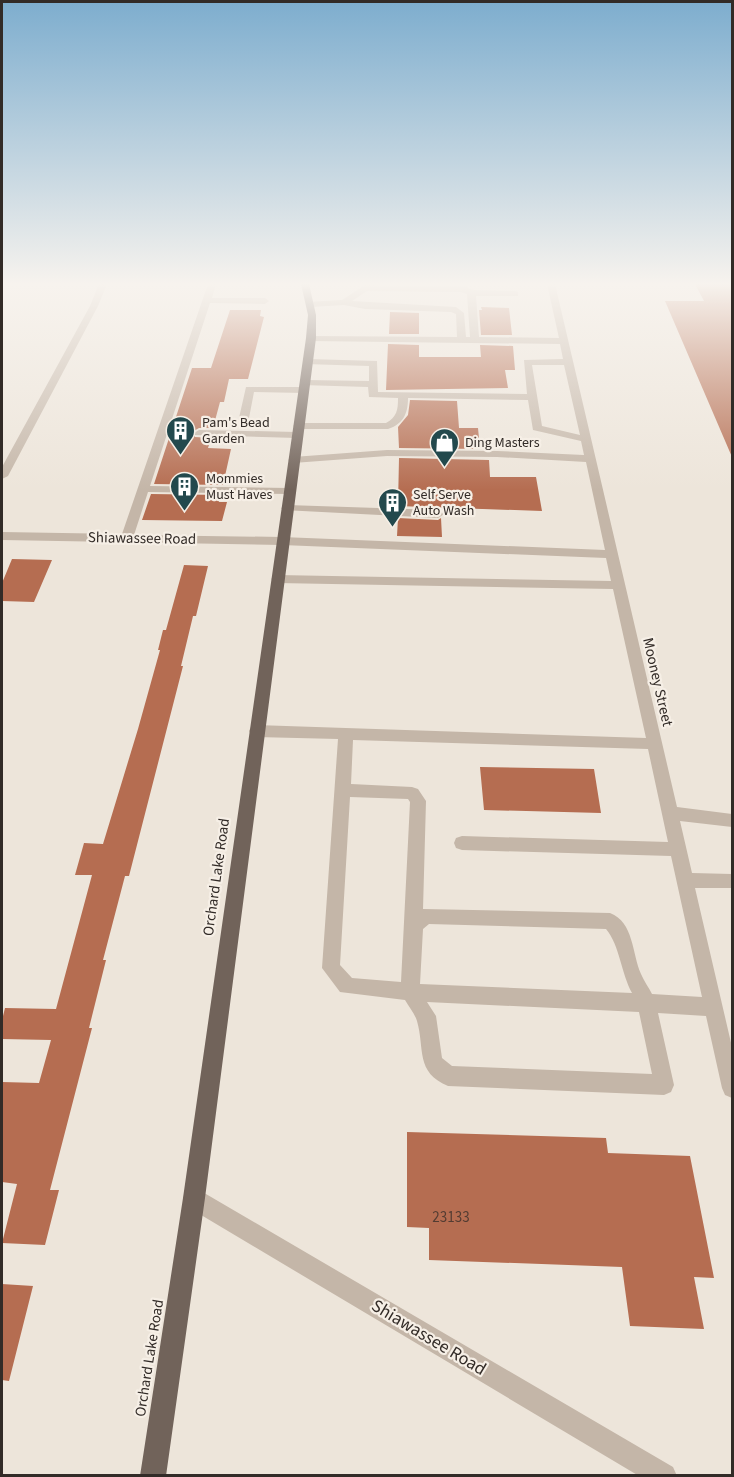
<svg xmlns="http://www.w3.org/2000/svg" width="734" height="1477" viewBox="0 0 734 1477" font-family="'Source Sans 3',sans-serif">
<rect width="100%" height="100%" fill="#ede5da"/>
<!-- building -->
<path fill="#b56d51" d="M 695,284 L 732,284 L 732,457 L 665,301 L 704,301 Z
M 481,307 L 509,308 L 512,335 L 481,335 L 479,310 L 482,310 Z
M 230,310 L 261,310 L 260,316 L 264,317 L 248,379 L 229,379 L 224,402 L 220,402 L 213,428 L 199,428 L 192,432 L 195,437 L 211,438 L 208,448 L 231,449 L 223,485 L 154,484 L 192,368 L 211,368 Z
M 390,312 L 419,313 L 419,334 L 389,334 Z
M 388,344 L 419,345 L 419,357 L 481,357 L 480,345 L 513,346 L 515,370 L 505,370 L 508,388 L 386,390 Z
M 410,400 L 457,401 L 459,428 L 478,428 L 480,449 L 399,448 L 398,427 L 408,415 Z
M 399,458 L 489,460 L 490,477 L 536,477 L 542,511 L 398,506 Z
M 151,494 L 220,495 L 219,502 L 227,502 L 222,521 L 142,520 Z
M 398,518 L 438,520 L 441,518 L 442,537 L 397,536 Z
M 12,559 L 52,560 L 34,602 L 2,601 L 2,583 Z
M 184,565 L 208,566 L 196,616 L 193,616 L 181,666 L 183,666 L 129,876 L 125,876 L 103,960 L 106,960 L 89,1028 L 92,1028 L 50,1190 L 59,1190 L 45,1245 L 2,1243 L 17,1184 L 2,1182 L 2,1082 L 39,1083 L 51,1040 L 2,1039 L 2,1020 L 5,1008 L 56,1009 L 92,875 L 75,875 L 84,843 L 103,844 L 138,729 L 160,650 L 158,650 L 163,630 L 166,630 Z
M 480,767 L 594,769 L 601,813 L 484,810 Z
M 407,1132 L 606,1138 L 608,1153 L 690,1156 L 714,1278 L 694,1277 L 704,1329 L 630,1326 L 622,1267 L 429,1260 L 429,1228 L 407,1227 Z
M 2,1284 L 33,1286 L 9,1381 L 2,1380 Z"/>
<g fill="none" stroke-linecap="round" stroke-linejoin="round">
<!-- minor -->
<path fill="#c4b6a8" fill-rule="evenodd" d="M 99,284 L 107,284 L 98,306 L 8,476 L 2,479 L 2,467 L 90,306 Z
M 208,284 L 216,284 L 212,298 L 265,298 L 269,301 L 265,304 L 210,303 L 150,486 L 289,488 L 295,491 L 289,494 L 148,492 L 134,535 L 282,537 L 605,550 L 586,462 L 497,457 L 387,456 L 293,463 L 288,460 L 293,457 L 387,450 L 497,451 L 584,455 L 581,441 L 533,430 L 528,400 L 408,398 C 408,414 403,424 388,429 L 298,429 L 293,426 L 298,423 L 386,423 C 397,417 398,410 398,398 L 369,397 L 368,387 L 302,385 L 302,381 L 305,380 L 369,381 L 369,366 L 305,364 L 303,362 L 308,359 L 377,361 L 378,392 L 527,394 L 524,360 L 563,359 L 560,344 L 311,341 L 308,340 L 308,336 L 457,337 L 456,314 L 451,312 L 365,309 L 344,305 L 310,307 L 306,304 L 307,302 L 342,300 L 365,285 L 463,286 L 473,290 L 515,291 L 518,292 L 518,296 L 476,296 L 479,337 L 559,338 L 547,284 L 555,284 L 677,807 L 732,814 L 732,827 L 680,821 L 692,873 L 732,874 L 732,888 L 695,888 L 732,1047 L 732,1098 L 725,1095 L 722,1088 L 706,1016 L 658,1013 L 674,1085 L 671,1092 L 664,1095 L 448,1086 C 415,1072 425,1049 417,1021 C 415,1014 409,1007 405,1000 L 340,992 L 322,968 L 338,739 L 256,737 L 251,735 L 249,731 L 251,727 L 256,725 L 646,738 L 613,589 L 277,583 L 271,579 L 277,575 L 611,581 L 606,558 L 282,545 L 2,540 L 2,532 L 122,534 ZM 367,291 L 461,292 L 467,294 L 470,337 L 466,337 L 464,313 L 456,307 L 352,301 ZM 532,365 L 564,365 L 580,435 L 542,426 ZM 353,740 L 648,749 L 668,842 L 462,836 L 456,838 L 454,843 L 456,848 L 462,850 L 671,856 L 702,997 L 652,994 C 649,988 644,981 641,974 C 632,954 634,922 610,913 L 423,909 L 426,801 L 418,789 L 412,787 L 351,784 ZM 350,797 L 408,799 L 410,802 L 401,982 L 352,978 L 340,965 ZM 429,924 L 606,929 C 620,946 621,973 632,993 L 420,984 L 423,929 ZM 427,1002 L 639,1012 L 652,1074 L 452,1066 L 442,1058 L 436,1016 Z
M 246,387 L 304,387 L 309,390 L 304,393 L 254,392 L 249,418 L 244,421 L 239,418 Z
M 199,430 L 297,432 L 302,435 L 297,438 L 195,435 L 194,433 Z
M 287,505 L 438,510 L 444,514 L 438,518 L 283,510 L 281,508 Z
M 194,1187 L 673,1467 L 677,1476 L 639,1476 L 186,1206 L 183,1198 L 186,1190 Z"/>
<!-- major -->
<path fill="#71635a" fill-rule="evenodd" d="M 301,284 L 309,284 L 316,315 L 316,338 L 205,1198 L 166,1476 L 140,1476 L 183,1198 L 306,338 L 308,315 Z"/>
</g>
<!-- sky -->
<linearGradient id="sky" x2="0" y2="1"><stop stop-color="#7dadce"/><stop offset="0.58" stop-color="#f7f3ee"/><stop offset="1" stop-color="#f7f3ee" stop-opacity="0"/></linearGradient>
<rect width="734" height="490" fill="url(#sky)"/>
<!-- icons -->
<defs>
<symbol id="building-pin" viewBox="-11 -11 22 30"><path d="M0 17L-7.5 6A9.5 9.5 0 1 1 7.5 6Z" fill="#23494d" stroke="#f6efe6"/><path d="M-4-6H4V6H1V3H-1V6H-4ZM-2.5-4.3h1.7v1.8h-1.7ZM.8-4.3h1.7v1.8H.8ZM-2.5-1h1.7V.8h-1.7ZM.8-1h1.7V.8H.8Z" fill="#fff"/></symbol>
<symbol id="shop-pin" viewBox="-11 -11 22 30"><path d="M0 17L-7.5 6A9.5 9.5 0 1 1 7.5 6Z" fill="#23494d" stroke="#f6efe6"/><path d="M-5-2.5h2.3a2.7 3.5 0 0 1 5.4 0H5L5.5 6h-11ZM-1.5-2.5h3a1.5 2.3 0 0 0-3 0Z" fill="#fff"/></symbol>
</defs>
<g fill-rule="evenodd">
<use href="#building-pin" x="164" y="414" width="33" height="45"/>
<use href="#shop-pin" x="428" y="426" width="33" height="45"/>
<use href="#building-pin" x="168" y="470" width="33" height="45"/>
<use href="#building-pin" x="376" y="486" width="33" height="45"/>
</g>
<g text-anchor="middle" stroke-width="4.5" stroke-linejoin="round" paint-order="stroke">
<!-- far-poi labels -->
<g font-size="14" fill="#322b27" stroke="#f6efe6" text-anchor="start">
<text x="202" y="427">Pam's Bead<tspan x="202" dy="16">Garden</tspan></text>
<text x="465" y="447">Ding Masters</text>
<text x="206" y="483">Mommies<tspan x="206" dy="16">Must Haves</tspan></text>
<text x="413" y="499">Self Serve<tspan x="413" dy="16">Auto Wash</tspan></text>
</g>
<!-- street labels -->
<g font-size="15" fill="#322b27" stroke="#f6efe6">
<text transform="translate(142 538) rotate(1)" y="5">Shiawassee Road</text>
<text transform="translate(658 682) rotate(77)" y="5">Mooney Street</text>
<text transform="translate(216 877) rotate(-82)" y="5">Orchard Lake Road</text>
<text transform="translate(149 1358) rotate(-81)" y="5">Orchard Lake Road</text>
</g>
<!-- near-number labels -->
<g font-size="15" fill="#533c32">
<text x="451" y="1222">23133</text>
</g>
<!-- near-street labels -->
<g font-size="18" fill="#322b27" stroke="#f6efe6">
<text transform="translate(429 1337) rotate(31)" y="6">Shiawassee Road</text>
</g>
</g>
<!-- border -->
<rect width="734" height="1477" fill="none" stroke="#322b27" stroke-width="6"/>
</svg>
